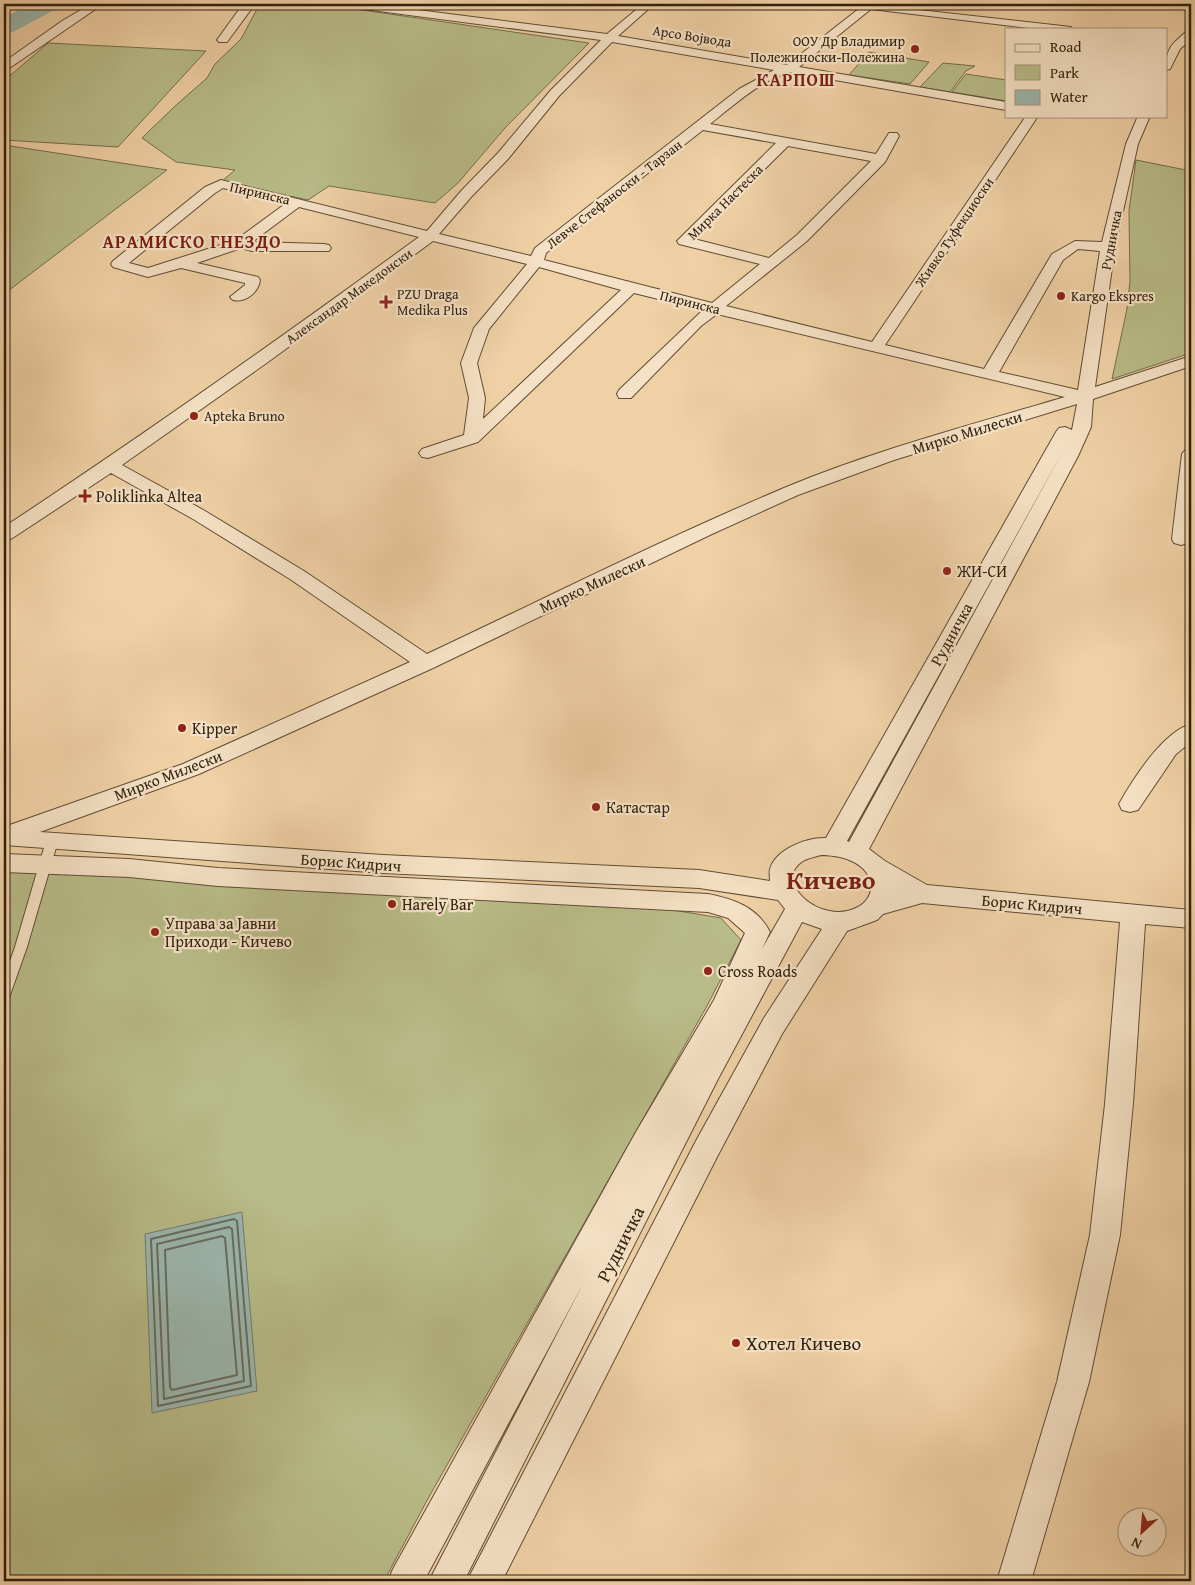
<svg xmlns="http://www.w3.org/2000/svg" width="1195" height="1585" viewBox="0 0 1195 1585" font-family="'Gentium Book Plus',serif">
<rect width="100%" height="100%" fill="#f0d1a6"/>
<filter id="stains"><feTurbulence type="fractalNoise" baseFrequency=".004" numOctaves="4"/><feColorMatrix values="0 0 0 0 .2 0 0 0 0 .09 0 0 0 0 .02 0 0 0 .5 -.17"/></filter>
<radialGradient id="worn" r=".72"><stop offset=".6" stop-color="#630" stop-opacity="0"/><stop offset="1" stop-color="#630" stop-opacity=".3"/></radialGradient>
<!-- green -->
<path fill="#b8bc88" stroke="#746e4c" d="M 265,4 L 321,4 L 589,43 L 505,128 L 458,183 L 435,203 L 329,186 L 308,200 L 222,181 L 235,170 L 176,162 L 142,138 L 174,107 L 207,78 L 215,64 L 241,39 L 258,7 Z
M 48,43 L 206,51 L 118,147 L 4,140 L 4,81 Z
M 869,52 L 929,62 L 910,84 L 849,75 Z
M 943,63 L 975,66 L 966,71 L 950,92 L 920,87 Z
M 966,74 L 1006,80 L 1006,101 L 952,92 Z
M 4,145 L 167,170 L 4,294 Z
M 1136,160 L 1191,171 L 1191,353 L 1112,379 L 1127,309 L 1130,281 L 1129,211 Z
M 4,871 L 78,872 L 667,909 L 721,918 L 741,940 L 707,1006 L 430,1495 L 384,1581 L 4,1581 Z"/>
<!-- water -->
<path fill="#9bb6ae" stroke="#707a6e" d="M 242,1212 L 257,1391 L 152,1413 L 145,1234 Z"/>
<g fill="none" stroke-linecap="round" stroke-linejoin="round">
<!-- shore -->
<path stroke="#666c5e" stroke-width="2" d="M 234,1219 L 237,1221 L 251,1386 L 158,1406 L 151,1239 Z
M 229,1227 L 232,1229 L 244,1381 L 164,1399 L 157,1244 Z
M 222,1236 L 225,1238 L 237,1375 L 172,1390 L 170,1387 L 165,1250 Z"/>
<!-- river -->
<path fill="#9bb6ae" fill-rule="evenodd" d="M 30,4 L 60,4 L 56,9 L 13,32 L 4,34 L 4,18 Z"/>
<defs>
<path id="lane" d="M 52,837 L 56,838 L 58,841 L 27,947 L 10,995 L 9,999 L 4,1000 L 4,978 L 15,947 L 46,841 L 48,838 Z"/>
<path id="street" d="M 91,4 L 103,4 L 8,69 L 4,70 L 4,62 L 62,21 Z
M 243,4 L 255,4 L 227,42 L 219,42 L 217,40 Z
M 343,4 L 371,4 L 607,34 L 643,4 L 654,4 L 618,36 L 787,65 L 865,4 L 1071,27 L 1072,29 L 1037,29 L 871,9 L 799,67 L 1006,102 L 1006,110 L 789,72 C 759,82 735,104 710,124 L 876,154 L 889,133 L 897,133 L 899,136 L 885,162 L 807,241 L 726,306 L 872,342 L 1026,116 L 1038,116 L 885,345 L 984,369 L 1052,254 L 1075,241 L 1102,242 L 1126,144 L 1138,116 L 1150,116 L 1138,144 L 1115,247 L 1095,387 L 1191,356 L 1191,366 L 1093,399 L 1091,427 L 1078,456 L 869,849 L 885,861 L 927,885 L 1191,910 L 1191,928 L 1145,924 L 1133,1104 L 1120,1235 L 1089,1382 L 1031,1581 L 997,1581 L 1057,1382 L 1090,1235 L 1105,1104 L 1120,922 L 922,903 L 883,914 L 877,920 L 847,931 L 782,1034 L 717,1157 L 502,1581 L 467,1581 L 697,1139 L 764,1018 L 822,929 L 802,922 L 718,1079 L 464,1581 L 429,1581 L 584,1282 L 424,1581 L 388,1581 L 393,1569 L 636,1132 L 714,1000 L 745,933 L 728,918 L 708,912 L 218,886 L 129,877 L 4,872 L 4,854 L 129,859 L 218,868 L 708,894 C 734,899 757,907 770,932 L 762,949 L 785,909 L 778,900 L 699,888 L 383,873 L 4,845 L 4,827 L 183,764 L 410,662 L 290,579 L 193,519 L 111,473 L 11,539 L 4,541 L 4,527 C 145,434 282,337 419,237 L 299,207 L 252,242 L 324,244 L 329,245 L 331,248 L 329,251 L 252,251 L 241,248 L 197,263 L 258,277 L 260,280 C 259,292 245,303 233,300 L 230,297 L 245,285 L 245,283 L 181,268 L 148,277 L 113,267 L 111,264 L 113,261 L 205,187 L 221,180 L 427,231 L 462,190 L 498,153 L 551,90 L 601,40 L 348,7 ZM 612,42 L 774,70 L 739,89 L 535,248 L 531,256 L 439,234 L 472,196 L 508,159 L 559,96 ZM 703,130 L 776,143 L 677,241 L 679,244 L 760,264 L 712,303 L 544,260 L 546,253 ZM 788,146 L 871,161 L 797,235 L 769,258 L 694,239 ZM 223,188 L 285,204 L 236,240 L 148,268 L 129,263 L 215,193 ZM 433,241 L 527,264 L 474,328 L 461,363 L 469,398 L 464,435 L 422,449 L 419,453 L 422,457 L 428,458 L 478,442 L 634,293 L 703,310 L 619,390 L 617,394 L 619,398 L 631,398 L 701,326 L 717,314 L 1065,397 C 971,425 875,450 784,488 C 663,539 546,598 427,654 L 304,571 L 205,511 L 122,465 L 268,362 ZM 1078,249 L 1100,251 L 1078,390 L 999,372 L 1063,260 ZM 539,267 L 621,290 L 483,419 L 485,398 L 477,363 L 489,329 ZM 1077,404 L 1072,430 L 1065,427 L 1059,428 L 1056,432 L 826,838 C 807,837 776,849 770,869 C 769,872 770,877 770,881 L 699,870 L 383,855 L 40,832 L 199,774 L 433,668 L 712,534 L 798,495 L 894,460 ZM 1064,449 L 849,842 L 847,841 ZM 821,855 C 842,855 872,863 871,889 C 870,897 865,903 858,907 C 821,927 771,881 803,861 C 808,858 815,857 821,855 Z
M 1171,4 L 1191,4 L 1191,9 L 1172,6 Z
M 1191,30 L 1191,39 L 1180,49 L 1170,69 L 1166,70 C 1166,48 1171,45 1187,31 Z
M 1191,449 L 1191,531 L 1188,543 L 1181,545 L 1174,543 L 1172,539 L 1182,454 L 1185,450 Z
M 1191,724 L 1191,742 L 1176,754 L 1138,810 L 1130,812 L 1122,810 L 1119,804 C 1133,779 1163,732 1191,724 Z"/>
</defs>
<!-- lane casing -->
<use href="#lane" stroke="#604d35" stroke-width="2"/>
<!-- street casing -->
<use href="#street" stroke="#604d35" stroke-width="2"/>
<!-- lane -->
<use href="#lane" fill="#f5e1c5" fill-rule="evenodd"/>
<!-- street -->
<use href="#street" fill="#f5e1c5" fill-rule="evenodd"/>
</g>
<!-- markers -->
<g fill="#8f2418" stroke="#f5e1c5" stroke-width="2">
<circle cx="915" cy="49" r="5"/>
<circle cx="1061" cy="296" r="5"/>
<path d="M383.5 294.5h5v5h5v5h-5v5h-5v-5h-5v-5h5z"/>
<circle cx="194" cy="416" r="5"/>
<path d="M82.5 488.5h5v5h5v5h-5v5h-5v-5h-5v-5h5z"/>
<circle cx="947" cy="571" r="5"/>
<circle cx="182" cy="728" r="5"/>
<circle cx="596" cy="807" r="5"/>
<circle cx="392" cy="904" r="5"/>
<circle cx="155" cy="932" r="5"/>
<circle cx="708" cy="971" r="5"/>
<circle cx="736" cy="1343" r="5"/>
</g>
<g text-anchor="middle" stroke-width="4.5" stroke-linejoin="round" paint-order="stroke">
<!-- far-street labels -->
<g font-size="14" fill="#30210f" stroke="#f5e1c5">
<text transform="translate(692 36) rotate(9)" y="5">Арсо Војвода</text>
<text transform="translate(260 193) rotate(13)" y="5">Пиринска</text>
<text transform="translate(614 194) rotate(-38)" y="5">Левче Стефаноски - Тарзан</text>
<text transform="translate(725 202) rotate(-45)" y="5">Мирка Настеска</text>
<text transform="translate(954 232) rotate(-56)" y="5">Живко Туфекџиоски</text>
<text transform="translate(1111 240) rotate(-79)" y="5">Рудничка</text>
<text transform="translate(349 296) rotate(-36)" y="5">Александар Македонски</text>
<text transform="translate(690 302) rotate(14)" y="5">Пиринска</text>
</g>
<!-- far-poi labels -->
<g font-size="14" fill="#30210f" stroke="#f5e1c5" text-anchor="start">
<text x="905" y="46" text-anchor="end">ООУ Др Владимир<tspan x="905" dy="16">Полежиноски-Полежина</tspan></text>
<text x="397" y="299">PZU Draga<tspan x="397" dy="16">Medika Plus</tspan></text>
<text x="1071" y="301">Kargo Ekspres</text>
<text x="204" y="421">Apteka Bruno</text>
</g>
<!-- street labels -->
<g font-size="16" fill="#30210f" stroke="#f5e1c5">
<text transform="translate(967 432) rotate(-17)" y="6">Мирко Милески</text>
<text transform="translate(592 584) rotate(-25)" y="6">Мирко Милески</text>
<text transform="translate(951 634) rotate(-61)" y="6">Рудничка</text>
<text transform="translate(168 775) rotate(-21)" y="6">Мирко Милески</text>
<text transform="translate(351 862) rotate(4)" y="6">Борис Кидрич</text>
<text transform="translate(1032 904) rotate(5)" y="6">Борис Кидрич</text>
</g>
<!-- poi labels -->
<g font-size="16" fill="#30210f" stroke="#f5e1c5" text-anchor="start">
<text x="96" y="502">Poliklinka Altea</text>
<text x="957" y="577">ЖИ-СИ</text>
<text x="192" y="734">Kipper</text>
<text x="606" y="813">Катастар</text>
<text x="402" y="910">Harely Bar</text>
<text x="165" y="929">Управа за Јавни<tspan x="165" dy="18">Приходи - Кичево</tspan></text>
<text x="718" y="977">Cross Roads</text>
</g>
<!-- far-district labels -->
<g font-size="18" font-weight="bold" letter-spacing="1" fill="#7a1f14" stroke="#f5e1c5">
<text x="796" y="86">КАРПОШ</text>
<text x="192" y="248">АРАМИСКО ГНЕЗДО</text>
</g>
<!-- near-street labels -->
<g font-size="19" fill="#30210f" stroke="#f5e1c5">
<text transform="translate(620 1244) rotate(-63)" y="7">Рудничка</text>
</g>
<!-- near-poi labels -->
<g font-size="19" fill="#30210f" stroke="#f5e1c5" text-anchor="start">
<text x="746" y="1350">Хотел Кичево</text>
</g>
<!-- town labels -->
<g font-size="26" font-weight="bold" fill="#7a1f14" stroke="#f5e1c5">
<text x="831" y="889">Кичево</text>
</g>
</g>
<!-- margin -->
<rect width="1195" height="1585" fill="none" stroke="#f0d1a6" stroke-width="20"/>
<rect x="5" y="5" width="1185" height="1575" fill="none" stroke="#30210f" stroke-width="2.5"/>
<rect x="10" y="10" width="1175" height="1565" fill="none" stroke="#30210f"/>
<!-- legend -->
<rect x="1005" y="28" width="162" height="90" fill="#f5e1c5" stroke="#a6947c"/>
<rect x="1015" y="44" width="25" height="8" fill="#f5e1c5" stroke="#a6947c"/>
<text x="1050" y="52" font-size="15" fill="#30210f">Road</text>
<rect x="1015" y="65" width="25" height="15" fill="#b8bc88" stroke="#a6947c"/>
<text x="1050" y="78" font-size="15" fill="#30210f">Park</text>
<rect x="1015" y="90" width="25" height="15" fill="#9bb6ae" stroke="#a6947c"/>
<text x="1050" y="102" font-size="15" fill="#30210f">Water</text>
<!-- north arrow -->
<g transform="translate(1142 1532) rotate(206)"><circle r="24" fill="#f5e1c5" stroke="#a6947c"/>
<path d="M0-4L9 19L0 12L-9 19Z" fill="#8f2418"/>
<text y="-8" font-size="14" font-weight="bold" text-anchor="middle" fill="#30210f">N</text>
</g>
<rect width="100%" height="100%" filter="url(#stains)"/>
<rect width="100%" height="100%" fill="url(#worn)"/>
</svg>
